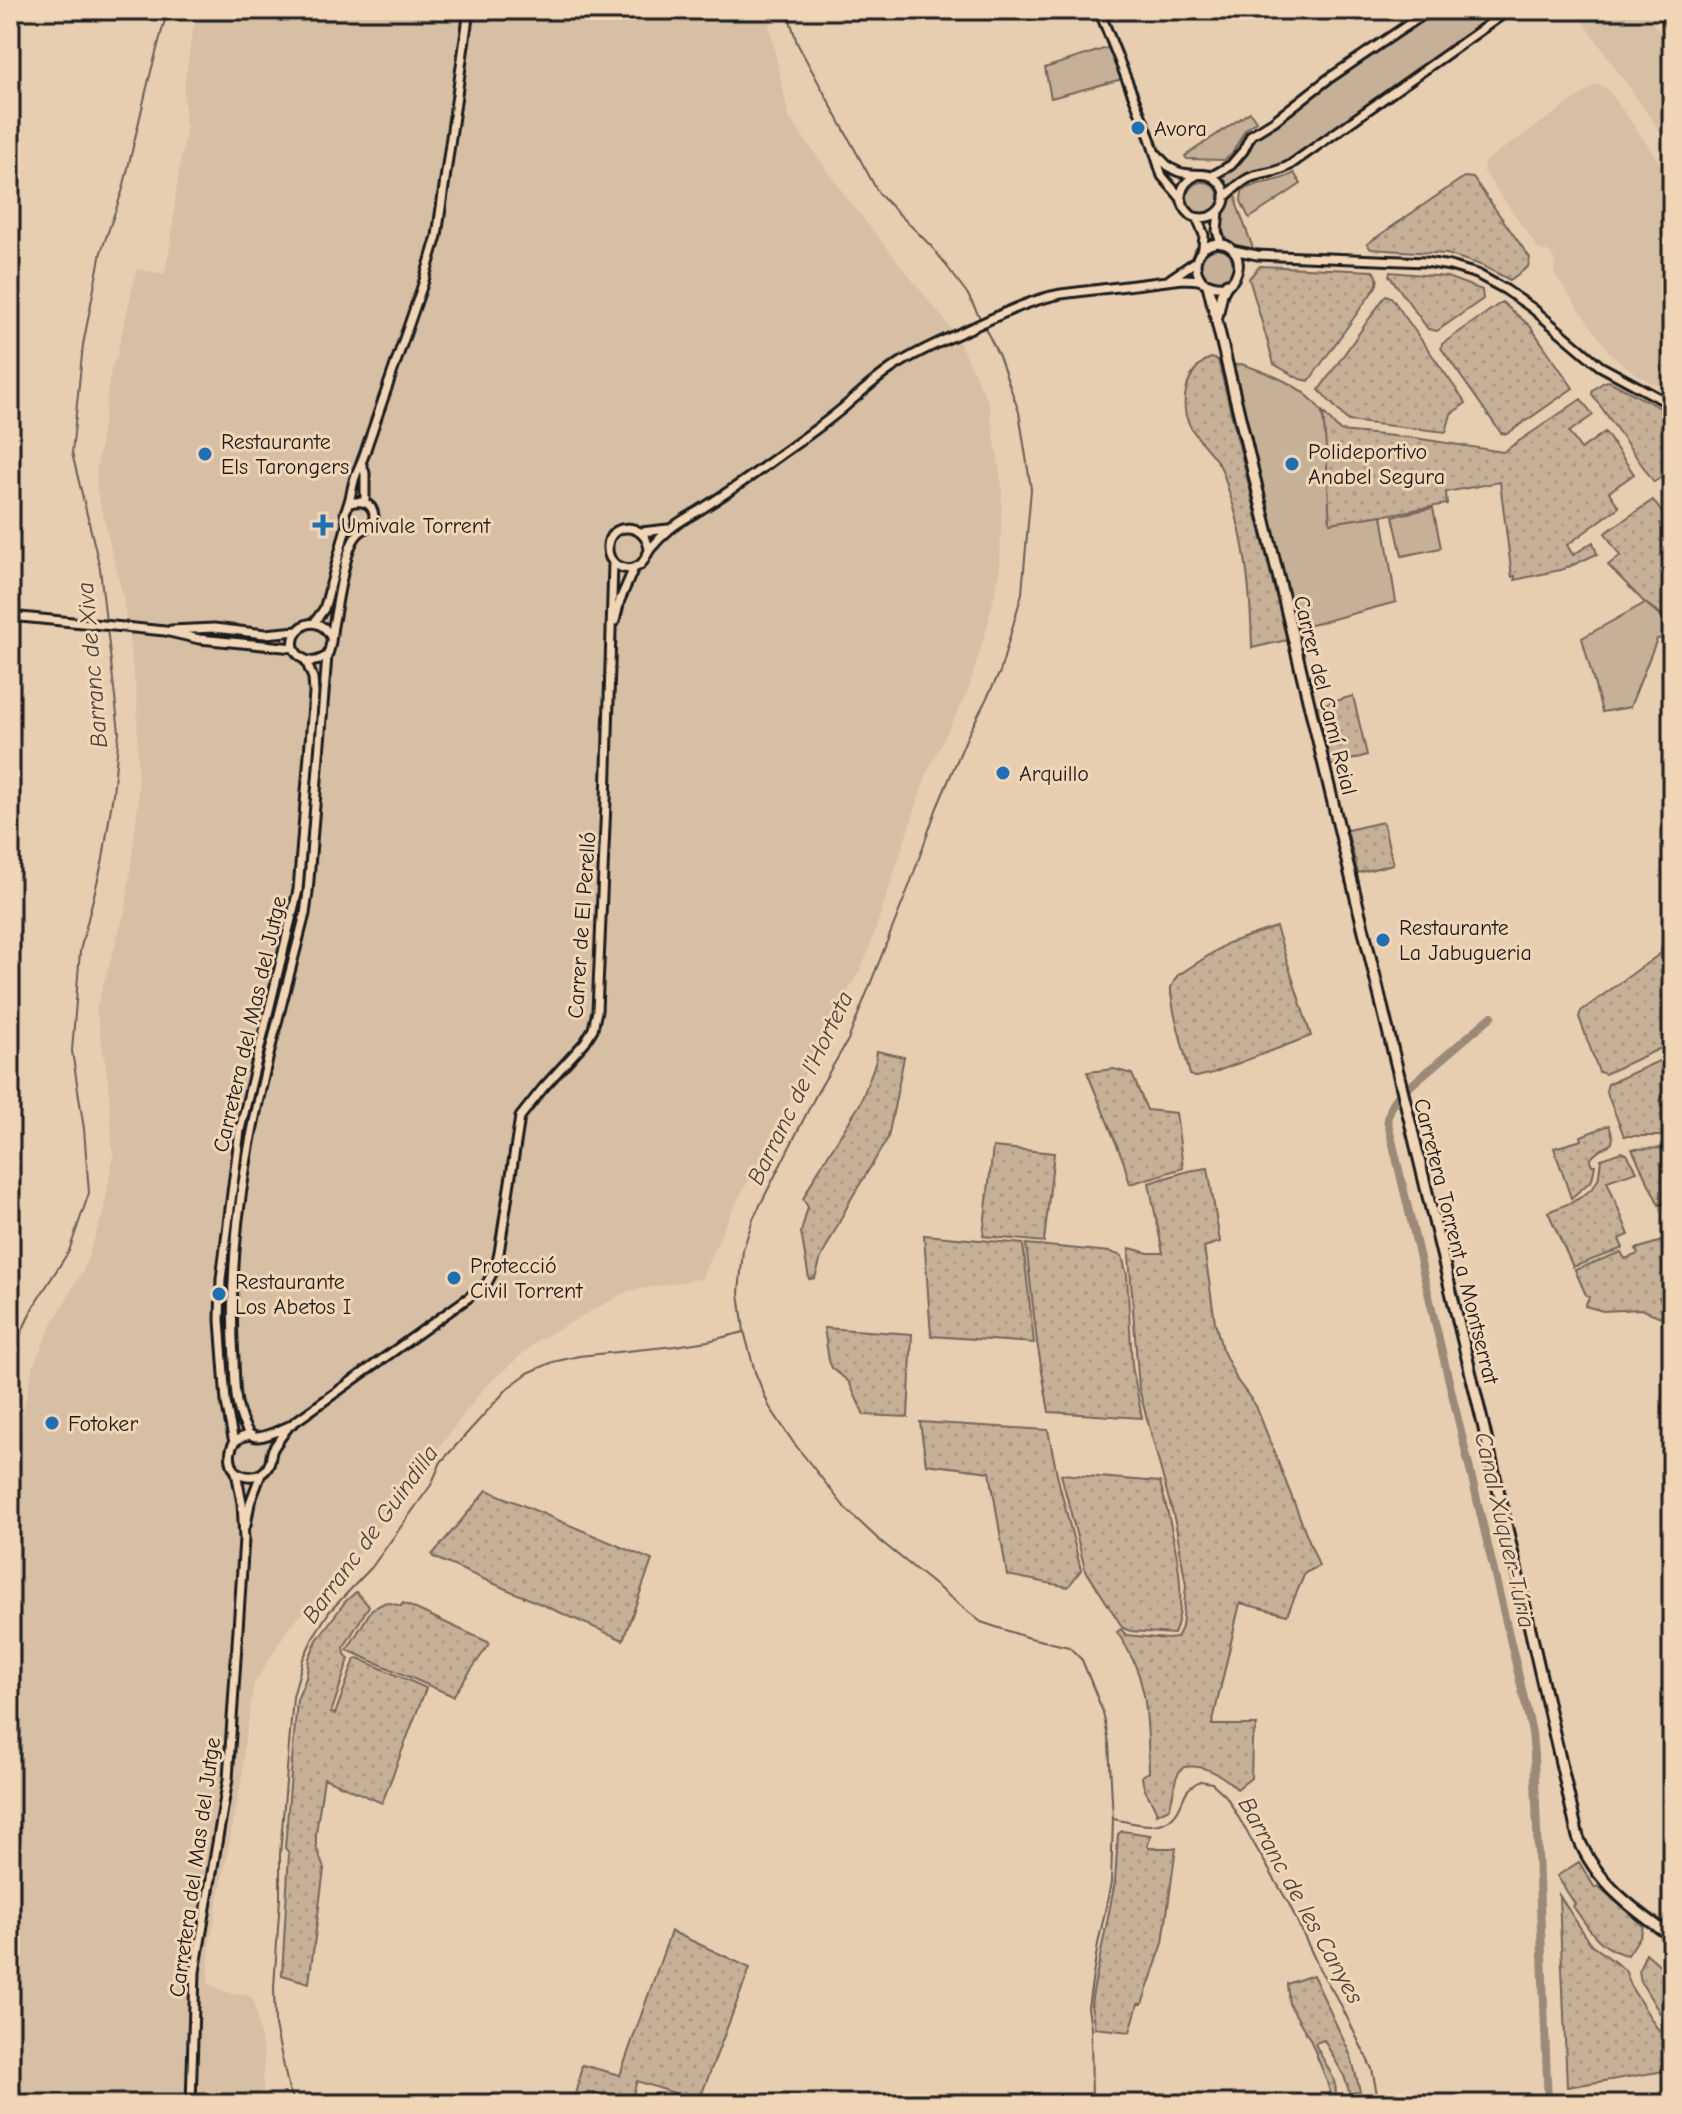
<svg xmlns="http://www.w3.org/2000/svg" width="1682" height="2114" viewBox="0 0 1682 2114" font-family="'Comic Neue',sans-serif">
<defs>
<pattern id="grass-dots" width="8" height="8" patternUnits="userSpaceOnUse" patternTransform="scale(2)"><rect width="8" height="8" fill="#c7b098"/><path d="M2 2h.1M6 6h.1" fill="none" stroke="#aa9782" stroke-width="1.8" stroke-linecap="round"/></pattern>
</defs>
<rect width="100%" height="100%" fill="#e8ceb1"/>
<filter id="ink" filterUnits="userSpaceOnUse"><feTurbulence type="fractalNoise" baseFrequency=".0125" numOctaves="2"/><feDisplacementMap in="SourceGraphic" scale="16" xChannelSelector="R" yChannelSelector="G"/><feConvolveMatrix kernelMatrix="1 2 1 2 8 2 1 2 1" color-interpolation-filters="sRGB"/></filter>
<g filter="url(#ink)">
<!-- built -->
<path fill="#d7bfa5" d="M 205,10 L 766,10 L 789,117 L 847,198 L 954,332 L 989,403 L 1002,486 L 1000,568 L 988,624 L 968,691 L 927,773 L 866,958 L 727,1221 L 701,1279 L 628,1291 L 537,1341 L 485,1387 L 349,1566 L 289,1627 L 254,1684 L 244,1747 L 243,1772 L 210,1943 L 208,1984 L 233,1994 L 247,1995 L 254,2000 L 264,2058 L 263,2091 L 250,2104 L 10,2104 L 10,1459 L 15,1447 L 33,1366 L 52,1324 L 83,1270 L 103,1213 L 113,1156 L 108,1081 L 96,1009 L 126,907 L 138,804 L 137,698 L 123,597 L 96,487 L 97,467 L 111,368 L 118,354 L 118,349 L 137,269 L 164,274 L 171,243 L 176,191 L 187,124 L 185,123 L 184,88 L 193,27 Z
M 1575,10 L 1644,10 L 1672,50 L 1672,149 Z
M 1597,84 L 1607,88 L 1663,167 L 1660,175 L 1668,187 L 1672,186 L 1672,393 L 1639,376 L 1611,355 L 1553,272 L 1556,262 L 1549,252 L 1539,250 L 1483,170 L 1485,161 Z"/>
<!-- grass -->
<path fill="url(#grass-dots)" stroke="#72665a" stroke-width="2" d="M 1464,177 L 1473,178 L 1530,258 L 1528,267 L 1510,280 L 1481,265 L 1447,254 L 1371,249 L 1367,244 Z
M 1260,266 L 1373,271 C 1378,276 1379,282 1375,288 L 1309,381 L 1300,379 L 1274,364 L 1249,278 Z
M 1390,272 L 1447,277 L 1482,290 L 1483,299 L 1437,331 L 1428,329 L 1389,275 Z
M 1386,295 L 1391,297 L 1466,403 L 1451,414 L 1446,432 L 1348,421 L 1319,390 Z
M 1502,302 L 1530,326 L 1573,388 L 1507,434 L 1501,433 L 1441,348 L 1442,344 Z
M 1211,358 L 1218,360 L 1287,640 L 1252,648 C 1251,594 1246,540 1228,489 C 1226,482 1224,473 1220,466 C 1210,449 1187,432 1185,410 C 1183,390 1191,365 1211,358 Z
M 1609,381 L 1672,414 L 1672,470 L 1654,482 L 1592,394 L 1593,390 L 1604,382 Z
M 1581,399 L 1593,415 L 1569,432 L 1581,449 L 1605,432 L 1634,474 L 1609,492 L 1619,507 L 1567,545 L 1573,555 L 1593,542 L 1597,554 L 1564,569 L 1515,580 L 1515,576 L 1512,577 L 1500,482 L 1446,492 L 1447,504 L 1330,525 L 1323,412 L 1340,431 L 1415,438 L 1503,452 Z
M 1653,500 L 1672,527 L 1672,622 L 1644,602 L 1608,565 L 1620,556 L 1605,533 Z
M 1353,696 L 1367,755 L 1331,766 L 1317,706 Z
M 1383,822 L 1393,864 L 1358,873 L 1347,830 Z
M 1276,927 L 1311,1036 L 1210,1074 C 1203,1074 1197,1080 1190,1075 L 1174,1012 L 1171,994 L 1171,987 L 1177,976 L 1228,943 Z
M 1672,938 L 1672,1043 L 1605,1074 L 1599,1072 L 1579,1017 L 1581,1011 L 1661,953 L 1661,948 Z
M 877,1051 L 904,1057 L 888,1138 L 851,1199 L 821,1258 L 815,1278 L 809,1279 L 801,1232 L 808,1207 L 803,1199 L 815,1176 L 860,1104 L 877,1058 L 876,1057 Z
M 1672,1055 L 1672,1129 L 1664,1136 L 1624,1136 L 1606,1091 L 1608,1084 Z
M 1114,1069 L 1132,1074 L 1147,1110 L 1176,1113 L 1183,1168 L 1130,1184 L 1123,1160 L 1087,1072 Z
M 1609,1125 L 1613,1137 L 1612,1143 C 1604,1149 1596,1150 1590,1160 L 1592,1165 L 1595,1165 L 1592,1180 L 1571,1198 L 1554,1148 L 1582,1140 L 1581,1136 Z
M 1672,1144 L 1672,1201 L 1659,1205 L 1632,1149 L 1666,1148 Z
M 993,1147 L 1054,1153 L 1044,1242 L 983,1236 Z
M 1621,1152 L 1627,1154 L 1637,1171 L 1607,1181 L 1629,1235 L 1619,1239 L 1623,1248 L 1573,1267 L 1548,1212 C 1564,1205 1591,1197 1598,1179 C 1600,1173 1600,1165 1601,1159 Z
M 1208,1168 L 1220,1242 L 1204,1247 L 1215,1322 L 1222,1349 L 1237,1380 L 1256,1406 L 1319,1566 L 1305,1573 L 1287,1615 L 1240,1603 L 1212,1725 L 1257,1725 L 1252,1741 L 1251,1778 L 1237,1789 C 1223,1775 1204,1764 1184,1767 C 1171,1777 1176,1794 1169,1808 L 1157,1814 C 1153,1799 1143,1794 1142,1776 L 1149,1772 C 1147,1717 1150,1679 1117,1632 L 1121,1629 L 1126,1635 L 1167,1639 L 1177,1638 L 1182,1627 L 1186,1585 L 1176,1526 L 1139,1389 L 1129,1255 L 1130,1248 L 1148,1253 L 1163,1253 L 1149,1183 L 1188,1171 Z
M 924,1235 L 1023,1244 L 1034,1343 L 931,1336 Z
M 1668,1239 L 1672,1250 L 1672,1256 L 1670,1257 L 1672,1263 L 1672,1292 L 1659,1297 L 1668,1316 L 1666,1319 L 1641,1309 L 1603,1311 L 1585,1306 L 1589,1297 L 1586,1295 L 1575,1270 L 1621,1252 L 1625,1259 L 1638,1254 L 1636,1249 Z
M 1026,1244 L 1110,1252 L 1122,1256 L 1127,1275 L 1132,1366 L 1142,1418 L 1049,1412 L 1037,1342 Z
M 824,1328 L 912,1334 L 908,1417 L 864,1415 L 849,1382 L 832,1368 L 829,1361 Z
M 920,1422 L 1048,1430 L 1058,1479 L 1081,1570 L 1068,1587 L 1007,1575 L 990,1472 L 926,1464 Z
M 1061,1474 L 1160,1482 C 1170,1522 1191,1595 1174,1634 L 1130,1631 L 1123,1628 L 1085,1569 Z
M 487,1490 L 652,1560 L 623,1640 L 433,1557 L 432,1555 Z
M 356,1592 L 369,1606 L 344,1647 L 345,1654 L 349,1659 L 331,1713 L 335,1714 L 355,1659 L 358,1658 L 426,1688 L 382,1803 L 324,1778 L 316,1833 L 316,1846 L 324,1869 L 309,1983 L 282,1975 L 289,1853 L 285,1848 L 297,1700 L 306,1678 L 309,1658 L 317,1640 L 345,1602 Z
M 386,1602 L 401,1606 L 403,1603 L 490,1643 L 453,1696 L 347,1650 L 372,1609 Z
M 1122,1831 L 1151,1835 L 1147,1846 L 1149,1848 L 1176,1848 L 1163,1943 L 1142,2004 L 1138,2004 L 1130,2032 L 1095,2028 L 1091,2005 L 1092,1997 L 1115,1882 L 1118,1834 Z
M 1579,1862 L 1595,1888 L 1598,1886 L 1643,1926 L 1641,1935 L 1628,1955 C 1600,1950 1588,1928 1573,1906 L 1575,1904 L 1557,1876 Z
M 1559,1895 L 1591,1944 L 1625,1970 L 1633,1990 L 1660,2033 L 1671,2070 L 1567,2087 Z
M 671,1931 L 750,1968 L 699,2101 L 637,2081 L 630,2104 L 573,2104 L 582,2065 L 620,2075 Z
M 1646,1953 L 1672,1976 L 1672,2028 L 1670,2030 L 1641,1982 L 1639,1970 Z
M 1313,1975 L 1351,2056 L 1359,2087 L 1360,2091 L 1350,2094 L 1344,2076 L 1324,2040 L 1315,2043 C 1323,2064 1342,2080 1334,2104 L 1327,2104 L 1330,2092 L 1326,2079 L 1310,2039 L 1289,2004 L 1287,1984 Z"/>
<!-- park -->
<path fill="#c7b098" stroke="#72665a" stroke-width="2" d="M 1438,10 L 1506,10 L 1284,165 L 1238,181 L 1228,189 L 1221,177 L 1239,163 L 1254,137 Z
M 1113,46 L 1126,78 L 1051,98 L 1045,68 Z
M 1250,112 L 1256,121 L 1245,130 L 1232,154 L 1224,160 L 1187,159 L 1185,156 Z
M 1294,173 L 1301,184 L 1250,218 L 1248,216 L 1241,201 L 1242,191 C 1258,180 1277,184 1294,173 Z
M1187 198a16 16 0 1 1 32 0a16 16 0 1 1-32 0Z
M 1236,191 L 1237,205 L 1253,248 L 1252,250 C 1213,248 1217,215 1236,191 Z
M1200 266a17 17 0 1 1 34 0a17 17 0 1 1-34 0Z
M 1241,364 C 1269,373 1305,386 1321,411 C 1327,420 1328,506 1330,523 L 1382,515 L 1396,602 L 1296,629 L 1234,365 Z
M 1433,508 L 1441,548 L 1402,556 L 1393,516 Z
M 1645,603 L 1672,625 L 1672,637 L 1657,639 L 1630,707 L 1602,712 L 1582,638 Z"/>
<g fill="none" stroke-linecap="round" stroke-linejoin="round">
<!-- stream -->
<path stroke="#685e53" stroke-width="2" d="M 787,10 L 797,43 L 879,194 L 933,248 L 967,293 L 981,320
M 984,326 L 999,356 L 1019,412 L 1031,489 L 1022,593 L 1000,672 L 967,737 L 936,810 L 910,884 L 848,1040 L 817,1093 L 753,1219 L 743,1250 L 739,1293 L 744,1331 L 755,1372 L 769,1406 L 793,1442 L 846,1509 L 878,1539 L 981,1622 L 1026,1637 L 1069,1647 L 1082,1660 L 1091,1682 L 1103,1712 L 1109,1743 L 1113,1819 L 1111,1883 L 1098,1944 L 1088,2007 L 1091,2027 L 1092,2104
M 106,622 L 100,568 L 72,453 L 83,345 L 101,252 L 123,189 L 149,79 L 164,23 L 170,10
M 10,1358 L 33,1307 L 69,1251 L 89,1193 L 84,1129 L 72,1051 L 80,951 L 103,859 L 113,794 L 119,732 L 107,628
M 1113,1819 C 1135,1823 1164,1834 1178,1810 C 1187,1794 1182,1791 1200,1781 L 1212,1783 L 1226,1796 L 1289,1904 L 1320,1970 L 1341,2005 L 1372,2069 L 1379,2104
M 296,2104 L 289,2090 L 275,2026 L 274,1987 L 280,1898 L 280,1854 L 293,1697 L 303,1659 L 315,1634 L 329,1612 L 372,1567 L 431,1485 L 441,1462 L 509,1387 L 528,1373 L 553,1362 L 579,1356 L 675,1346 L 708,1341 L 744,1332"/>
<!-- canal -->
<path stroke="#9a8a77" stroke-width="8" d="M 1492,1016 L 1394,1100 L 1387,1119 L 1532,1732 L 1534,1755 L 1548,2104"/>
<defs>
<path id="minor" d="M 1099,10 L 1150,138 L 1162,176 L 1181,198
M 1158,155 C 1181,187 1202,165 1218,181 C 1237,200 1215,225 1192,216 C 1176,202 1178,184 1197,175
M 1212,176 L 1231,165 L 1243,151 L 1251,135 L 1274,121 L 1328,79 L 1430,10
M 1225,197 C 1235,188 1245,177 1259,175 C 1271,172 1279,172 1290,165 L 1509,10
M 1219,211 L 1217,231 L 1221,244
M 1197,218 L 1204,235 L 1203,248
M 1233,250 L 1257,255 L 1426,262 L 1450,266 L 1477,274 L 1506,290 L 1532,308 L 1600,366 L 1672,405
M 1170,279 L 1195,262
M 362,465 L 365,473 L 365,502
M 641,532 L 668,529
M 649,550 C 646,520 606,522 608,549 C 608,562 621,571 633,568 C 646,565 645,554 652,547 C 657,541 663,535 669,530 C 678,522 690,516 700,510 C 722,496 744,482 765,466 C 791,447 818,429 843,408 C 861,393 879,375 900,363 C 922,349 947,339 971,328 C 1000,315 1029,300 1061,294 L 1183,279 C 1189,279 1196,279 1201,281 C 1215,287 1231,292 1237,272 C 1239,266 1239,260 1236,254 C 1220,228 1180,254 1203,282
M 10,616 L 165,631 L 199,639 L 294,648
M 615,621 L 620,600 L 634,568
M 314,623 L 324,609 L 327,599 L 347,524 L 345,512 C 352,499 351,485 357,472 C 361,463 364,457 367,446 L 423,284 L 437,236 L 469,10
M 171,630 L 214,628 L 265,634 L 297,631
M 327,656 C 318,661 311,664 302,658 C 277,641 313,603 331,637
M 289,1426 C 283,1434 278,1441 273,1449 C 271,1453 271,1458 270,1462 C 265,1478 248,1479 236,1472 C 227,1459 228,1440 246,1436 C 257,1433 248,1437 258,1437 C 269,1436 280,1430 289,1426 L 486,1285 L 496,1266 L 499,1253 L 520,1117 L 543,1088 L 585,1042 L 593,1029 L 597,1011 L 606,802 L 613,563
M 250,1435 C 234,1412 235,1386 234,1359 C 223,1207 268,1060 305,914 L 308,892 L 327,656 C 332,646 331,637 333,626 C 338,601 341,575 349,551 C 351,545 354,538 358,534 C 364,527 374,527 374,516 C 373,502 361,500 350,503
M 234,1443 L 226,1402 L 220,1320 L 221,1279 L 240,1130 L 298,890 L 314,693 L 313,678 L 306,661
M 246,1525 L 250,1503 L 261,1474
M 191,2104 L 195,1972 L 228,1779 L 244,1539 L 242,1503 L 236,1472"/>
<path id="major" d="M 1208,285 L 1482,1420 L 1578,1837 C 1596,1883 1633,1909 1672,1937
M 1217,317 L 1222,293 L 1227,284"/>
</defs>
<!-- minor casing -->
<use href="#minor" stroke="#1c1c1c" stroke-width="13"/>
<!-- major casing -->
<use href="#major" stroke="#1c1c1c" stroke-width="15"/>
<!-- minor -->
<use href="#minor" stroke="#f1d5b7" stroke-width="7"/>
<!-- major -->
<use href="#major" stroke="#f1d5b7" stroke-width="9"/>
</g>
</g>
<!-- markers -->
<g fill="#1f6fb2" stroke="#f1d5b7" stroke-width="3">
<circle cx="1138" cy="128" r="8"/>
<circle cx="205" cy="454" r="8"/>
<circle cx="1292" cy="464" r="8"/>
<path d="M319 513h8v8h8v8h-8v8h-8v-8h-8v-8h8z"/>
<circle cx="1003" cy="773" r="8"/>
<circle cx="1383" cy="940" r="8"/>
<circle cx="454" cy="1278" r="8"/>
<circle cx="219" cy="1294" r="8"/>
<circle cx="52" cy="1423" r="8"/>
</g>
<g text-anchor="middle" stroke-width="6" stroke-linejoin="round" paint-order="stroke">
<!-- poi labels -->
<g font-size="22" fill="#1c1c1c" stroke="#f1d5b7" text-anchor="start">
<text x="1154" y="136">Avora</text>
<text x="221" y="449">Restaurante<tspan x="221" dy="25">Els Tarongers</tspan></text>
<text x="1308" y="459">Polideportivo<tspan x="1308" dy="25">Anabel Segura</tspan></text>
<text x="341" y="533">Umivale Torrent</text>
<text x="1019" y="781">Arquillo</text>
<text x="1399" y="935">Restaurante<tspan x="1399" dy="25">La Jabugueria</tspan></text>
<text x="470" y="1273">Protecció<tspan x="470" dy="25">Civil Torrent</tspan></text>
<text x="235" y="1289">Restaurante<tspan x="235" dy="25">Los Abetos I</tspan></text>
<text x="68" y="1431">Fotoker</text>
</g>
<!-- street labels -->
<g font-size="22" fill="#1c1c1c" stroke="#f1d5b7">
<text transform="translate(1326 695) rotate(76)" y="8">Carrer del Camí Reial</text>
<text transform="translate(581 925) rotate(-86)" y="8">Carrer de El Perelló</text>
<text transform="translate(249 1024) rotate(-77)" y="8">Carretera del Mas del Jutge</text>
<text transform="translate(1457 1241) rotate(76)" y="8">Carretera Torrent a Montserrat</text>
<text transform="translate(194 1867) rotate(-82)" y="8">Carretera del Mas del Jutge</text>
</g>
<!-- water labels -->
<g font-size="24" font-style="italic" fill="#48423c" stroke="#f1d5b7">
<text transform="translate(92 665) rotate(-95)" y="8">Barranc de Xiva</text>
<text transform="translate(800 1088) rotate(-64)" y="8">Barranc de l'Horteta</text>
<text transform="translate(1505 1530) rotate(77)" y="8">Canal Xúquer-Túria</text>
<text transform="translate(370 1534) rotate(-54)" y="8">Barranc de Guindilla</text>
<text transform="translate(1301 1900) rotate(61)" y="8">Barranc de les Canyes</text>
</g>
</g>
<!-- margin -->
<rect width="1682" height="2114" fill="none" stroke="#f1d5b7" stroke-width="40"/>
<rect x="20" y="20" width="1642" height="2074" fill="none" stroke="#1c1c1c" stroke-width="3" filter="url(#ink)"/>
</svg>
